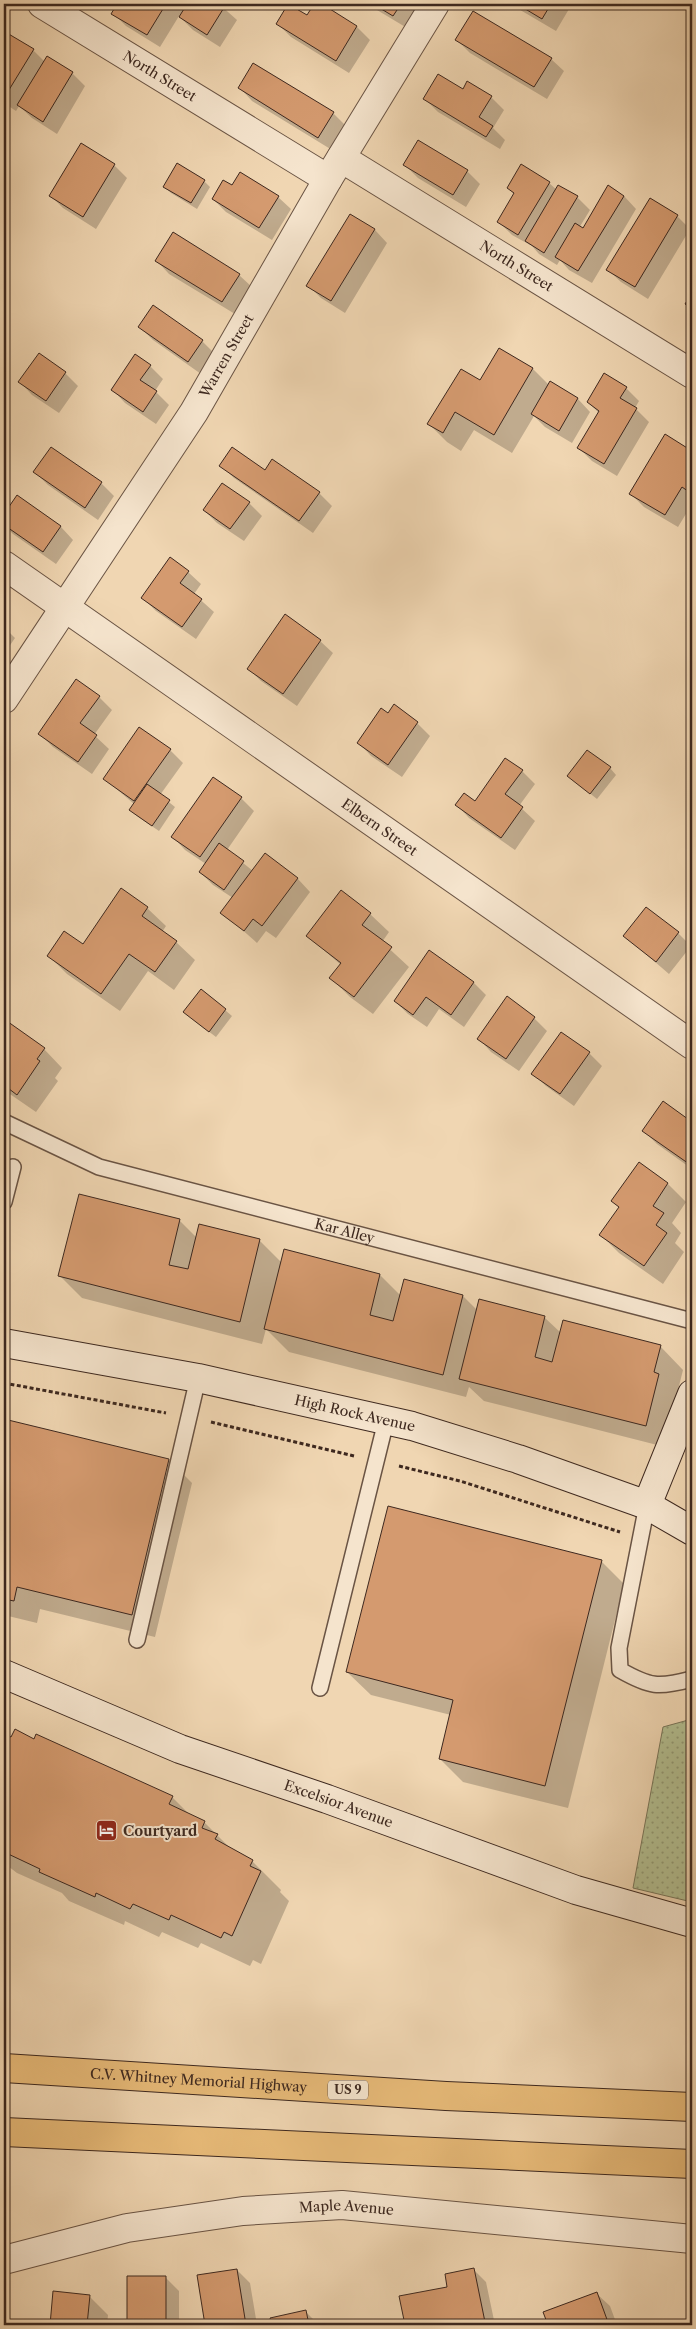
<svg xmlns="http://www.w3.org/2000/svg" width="696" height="2329" viewBox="0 0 696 2329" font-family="'Libre Caslon Text',serif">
<defs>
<pattern id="grass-dots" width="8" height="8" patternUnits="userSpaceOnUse" patternTransform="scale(1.25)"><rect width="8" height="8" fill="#b3bf91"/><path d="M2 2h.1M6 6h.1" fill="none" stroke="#939b76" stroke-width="1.8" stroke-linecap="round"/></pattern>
</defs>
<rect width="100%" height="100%" fill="#f0d6b2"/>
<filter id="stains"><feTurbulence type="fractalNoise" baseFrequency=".004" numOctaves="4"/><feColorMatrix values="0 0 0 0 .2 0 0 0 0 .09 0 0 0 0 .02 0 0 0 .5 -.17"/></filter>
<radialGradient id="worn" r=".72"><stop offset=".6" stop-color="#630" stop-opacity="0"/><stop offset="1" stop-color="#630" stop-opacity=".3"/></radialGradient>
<!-- grass -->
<path fill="url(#grass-dots)" stroke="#787458" d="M 692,1719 L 692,1902 L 633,1888 L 663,1727 Z"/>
<!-- shadow -->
<path fill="#0003" d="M 119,4 L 219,4 L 237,20 L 220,47 L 193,30 L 179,16 L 160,47 L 126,26 L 113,13 Z
M 315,4 L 319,4 L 357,27 L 370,40 L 349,73 L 291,37 L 278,24 L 307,17 Z
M 367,4 L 421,4 L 407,28 Z
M 510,4 L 572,4 L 556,31 Z
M 8,35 L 33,50 L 45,62 L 47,58 L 72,73 L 85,86 L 57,134 L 32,118 L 19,106 L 16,111 L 4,103 L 4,41 Z
M 457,40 L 551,59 L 564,71 L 547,99 L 470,53 Z
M 254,65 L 333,113 L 346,126 L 332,150 L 252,101 L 240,88 Z
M 463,90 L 491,97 L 504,110 L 493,128 L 505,140 L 500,149 L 438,112 L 425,99 Z
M 419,142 L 467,171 L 480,184 L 466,207 L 418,178 L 405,165 Z
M 81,145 L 114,165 L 127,178 L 96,229 L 63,208 L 50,195 Z
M 204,181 L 210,187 L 197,209 L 171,193 L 164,186 Z
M 549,183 L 557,190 L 577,197 L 590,210 L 579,228 L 583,230 L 624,196 L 636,209 L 592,283 L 569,270 L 560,260 L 557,265 L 539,254 L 532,246 L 512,235 L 499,222 L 515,195 L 508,188 Z
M 232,187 L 278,197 L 291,209 L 272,240 L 226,212 L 213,199 Z
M 350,216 L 375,230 L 387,243 L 345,313 L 321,298 L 308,285 Z
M 677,216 L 690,229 L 648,299 L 621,282 L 608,270 Z
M 157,261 L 239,275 L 252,287 L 235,314 L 169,274 Z
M 140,327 L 202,341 L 215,354 L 201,374 L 153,340 Z
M 500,349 L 533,369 L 549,385 L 550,383 L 578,399 L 590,412 L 572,443 L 545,427 L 534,416 L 512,453 L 474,430 L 461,451 L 447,442 L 429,424 L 480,382 Z
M 150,366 L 163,379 L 155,391 L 169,405 L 156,424 L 125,403 L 113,390 Z
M 65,373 L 78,386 L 59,413 L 32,395 L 20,382 Z
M 626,388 L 639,401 L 635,408 L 649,422 L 617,476 L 592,461 L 579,448 L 599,413 L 588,402 Z
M 665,436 L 692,452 L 692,504 L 678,527 L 644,507 L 631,494 Z
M 51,448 L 101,483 L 114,496 L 98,520 L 48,485 L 35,472 Z
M 221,465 L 265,472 L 319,493 L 332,506 L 313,533 L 234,478 Z
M 4,474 L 8,479 L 4,486 Z
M 17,497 L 61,527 L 73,540 L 56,564 L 13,534 L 4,525 L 4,516 Z
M 249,503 L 262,516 L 244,541 L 217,523 L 204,510 Z
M 188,572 L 201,584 L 194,594 L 214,612 L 196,639 L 156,611 L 143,598 Z
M 4,627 L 15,638 L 4,654 Z
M 320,641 L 333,653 L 297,706 L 261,681 L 249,669 Z
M 99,697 L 112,710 L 94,735 L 109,749 L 92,774 L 53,747 L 40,734 Z
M 388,714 L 417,723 L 430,736 L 402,777 L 371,756 L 359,743 Z
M 170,750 L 183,763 L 160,795 L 175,807 L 159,831 L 137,816 L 130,810 L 134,804 L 105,779 Z
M 610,768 L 616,775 L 597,799 L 568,776 Z
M 522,771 L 535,784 L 519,806 L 535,821 L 515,850 L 469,818 L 457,805 L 476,802 Z
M 241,798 L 254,811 L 227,850 L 253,871 L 266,855 L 298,879 L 310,892 L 276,938 L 266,931 L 257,943 L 222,912 L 233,898 L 213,885 L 200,872 L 206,864 L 185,850 L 173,837 Z
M 342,892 L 370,914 L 389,932 L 382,942 L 409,967 L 373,1014 L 350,997 L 331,978 L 341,965 L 308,936 Z
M 147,908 L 166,926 L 162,932 L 176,942 L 195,960 L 174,990 L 148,971 L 120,1011 L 67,974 L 49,956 L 83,945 Z
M 678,933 L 691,946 L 669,974 L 625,936 Z
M 473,982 L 486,995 L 464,1027 L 439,1009 L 427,1027 L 408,1014 L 395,1001 Z
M 507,998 L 534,1018 L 547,1031 L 519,1071 L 491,1052 L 479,1039 Z
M 225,1010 L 232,1016 L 216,1037 L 191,1018 Z
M 4,1021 L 44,1049 L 62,1068 L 55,1078 L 58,1081 L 36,1112 L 4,1090 Z
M 589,1053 L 602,1066 L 574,1106 L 546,1086 L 533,1073 Z
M 663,1103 L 692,1123 L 692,1169 L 657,1144 L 644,1131 Z
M 668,1184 L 686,1202 L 672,1223 L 681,1233 L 675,1243 L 684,1252 L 663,1284 L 619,1253 L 601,1235 L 619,1208 L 613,1201 Z
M 180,1221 L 197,1238 L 260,1241 L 282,1263 L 285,1251 L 380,1275 L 401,1296 L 405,1281 L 463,1296 L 478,1311 L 544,1317 L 561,1333 L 660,1346 L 683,1370 L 677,1394 L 682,1398 L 669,1448 L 484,1401 L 469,1387 L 466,1397 L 289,1352 L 266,1329 L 262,1344 L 82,1298 L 59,1275 Z
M 4,1421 L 169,1460 L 192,1483 L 155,1637 L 40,1609 L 37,1623 L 4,1615 Z
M 601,1561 L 624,1584 L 568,1808 L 463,1782 L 440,1759 L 451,1715 L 371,1695 L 347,1672 Z
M 4,1736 L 172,1797 L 191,1816 L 204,1822 L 233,1851 L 252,1861 L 281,1890 L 280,1892 L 289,1901 L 261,1964 L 253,1960 L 250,1966 L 201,1943 L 198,1948 L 162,1932 L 159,1937 L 125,1921 L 124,1925 L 69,1901 L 62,1893 L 17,1873 L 4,1863 Z
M 473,2269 L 486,2282 L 495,2325 L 406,2325 L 400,2297 L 449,2288 Z
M 237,2270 L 250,2283 L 257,2325 L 206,2325 L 198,2276 Z
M 128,2278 L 166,2278 L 179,2291 L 179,2325 L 128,2325 Z
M 54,2292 L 89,2296 L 108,2315 L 107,2325 L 51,2325 Z
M 597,2294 L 610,2306 L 617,2325 L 549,2325 L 545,2313 Z
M 306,2312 L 319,2325 L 273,2325 L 272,2319 Z"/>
<!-- building -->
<path fill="#d49a6f" stroke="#3d281f" d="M 117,4 L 166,4 L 147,35 L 111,14 Z
M 187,4 L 221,4 L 225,6 L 207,35 L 179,17 Z
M 288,4 L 307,15 L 314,4 L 322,4 L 357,26 L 336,61 L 276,24 Z
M 373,4 L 401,4 L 393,16 Z
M 517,4 L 551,4 L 542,19 Z
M 473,11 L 552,58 L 534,87 L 455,40 Z
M 7,33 L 34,49 L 4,98 L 4,38 Z
M 47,56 L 73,72 L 43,122 L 17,105 Z
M 253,63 L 334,112 L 318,138 L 238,88 Z
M 438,74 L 463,89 L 467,81 L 492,96 L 479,117 L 493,126 L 486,137 L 423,99 Z
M 418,140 L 468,170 L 453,195 L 403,165 Z
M 81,143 L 115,164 L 83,217 L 49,196 Z
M 177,163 L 205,180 L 191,203 L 163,187 Z
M 521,164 L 550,182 L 518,235 L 497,222 L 514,193 L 507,188 Z
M 240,172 L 279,196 L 259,228 L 212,199 L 223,180 L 232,185 Z
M 558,185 L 578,196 L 544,253 L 525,241 Z
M 608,185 L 624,196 L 578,271 L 555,257 L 575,223 L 583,228 Z
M 650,198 L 678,215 L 635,287 L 606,270 Z
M 350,214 L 375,229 L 331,301 L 306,286 Z
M 173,232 L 240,274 L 222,302 L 155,261 Z
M 692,293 L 692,309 L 685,304 Z
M 153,305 L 203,340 L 188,362 L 138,327 Z
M 499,348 L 533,368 L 494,435 L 455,412 L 443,433 L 427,424 L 461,369 L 480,380 Z
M 39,353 L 66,372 L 46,401 L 18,382 Z
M 135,354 L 151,365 L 140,380 L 157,391 L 143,412 L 111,390 Z
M 604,373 L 627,387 L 620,398 L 637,408 L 604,464 L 577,448 L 599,411 L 587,402 Z
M 550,381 L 578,398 L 559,431 L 531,414 Z
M 665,434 L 692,451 L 692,494 L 682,487 L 665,515 L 629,494 Z
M 51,447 L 102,482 L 85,508 L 33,472 Z
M 232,447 L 265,470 L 272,459 L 320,492 L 299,521 L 219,466 Z
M 222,483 L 250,502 L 230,529 L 203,510 Z
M 17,495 L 61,526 L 43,552 L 4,525 L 4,514 Z
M 170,557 L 189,571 L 180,583 L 202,599 L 182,627 L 141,598 Z
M 692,590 L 692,602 L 688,600 Z
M 285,614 L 321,640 L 283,694 L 247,669 Z
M 76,679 L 100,696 L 80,723 L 97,735 L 78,762 L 38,734 Z
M 394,704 L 418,722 L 388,765 L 357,743 L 381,708 L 388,713 Z
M 139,727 L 171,749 L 134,801 L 103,779 Z
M 587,750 L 611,767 L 590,794 L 567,776 Z
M 505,758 L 523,770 L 505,794 L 523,807 L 501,838 L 455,805 L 464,793 L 475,801 Z
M 213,777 L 242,797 L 200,857 L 171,837 Z
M 147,784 L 170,800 L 152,826 L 129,810 Z
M 219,843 L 244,861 L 224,890 L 199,872 Z
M 265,853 L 298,878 L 262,926 L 253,919 L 244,931 L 220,913 Z
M 121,888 L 148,907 L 142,916 L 177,941 L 155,972 L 129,954 L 101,994 L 47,956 L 64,931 L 83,944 Z
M 341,890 L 371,913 L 362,925 L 392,947 L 354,997 L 329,978 L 341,963 L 306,936 Z
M 646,907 L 679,932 L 656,962 L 623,936 Z
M 429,950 L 474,982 L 451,1015 L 426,997 L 413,1015 L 394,1001 Z
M 201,989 L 226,1009 L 209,1032 L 183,1012 Z
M 507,996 L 535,1017 L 506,1059 L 477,1039 Z
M 4,1019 L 45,1048 L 37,1059 L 40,1061 L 17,1095 L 4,1085 Z
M 561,1032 L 590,1052 L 560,1094 L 531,1074 Z
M 663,1101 L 692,1122 L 692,1166 L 642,1131 Z
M 639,1162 L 668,1183 L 653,1206 L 664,1213 L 656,1225 L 667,1233 L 644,1266 L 599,1235 L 619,1207 L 611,1201 Z
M 79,1194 L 180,1219 L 169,1265 L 188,1269 L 199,1224 L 260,1239 L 240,1322 L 58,1276 Z
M 284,1249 L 380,1274 L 370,1315 L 393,1321 L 404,1279 L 463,1295 L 443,1375 L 264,1329 Z
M 479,1299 L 545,1316 L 535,1357 L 552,1362 L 563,1320 L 661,1345 L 654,1372 L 659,1374 L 646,1426 L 459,1379 Z
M 4,1419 L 169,1459 L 132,1615 L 17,1587 L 14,1601 L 4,1599 Z
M 388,1506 L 602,1560 L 545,1786 L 439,1759 L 453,1700 L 346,1672 Z
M 15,1729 L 34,1739 L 36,1734 L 173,1796 L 169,1804 L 205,1821 L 202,1828 L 218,1834 L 215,1839 L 253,1860 L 250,1866 L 261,1871 L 232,1936 L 224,1932 L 221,1938 L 171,1915 L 169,1920 L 133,1904 L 130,1909 L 96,1893 L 95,1897 L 39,1872 L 40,1869 L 4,1852 L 4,1734 L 11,1737 Z
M 474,2268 L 485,2322 L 469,2325 L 405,2325 L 399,2296 L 447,2287 L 445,2274 Z
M 237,2269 L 246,2325 L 205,2325 L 197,2275 Z
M 127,2276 L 166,2276 L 166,2325 L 127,2325 Z
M 53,2291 L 90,2295 L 87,2325 L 50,2325 Z
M 597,2292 L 609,2325 L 548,2325 L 543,2312 Z
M 306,2310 L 309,2325 L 272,2325 L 270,2318 Z
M 692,2314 L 692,2325 L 690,2325 L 687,2315 Z"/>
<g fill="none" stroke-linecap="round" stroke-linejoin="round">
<defs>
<g id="lane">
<path id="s1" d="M 4,1122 L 99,1167 L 692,1321"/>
<path d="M 4,1202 L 13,1167"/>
<path d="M 647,1505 L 619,1648 L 620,1670 C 650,1687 658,1688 692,1679"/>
<path d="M 137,1640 L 198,1378"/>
<path d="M 320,1688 L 386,1421"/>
</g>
<g id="street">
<path id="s2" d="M 42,4 L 328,179"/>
<path id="s3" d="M 341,158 L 692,374"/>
<path id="s4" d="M 4,565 L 692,1045"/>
<path id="s5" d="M 4,699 L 194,412 L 328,179 L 435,4"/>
<path id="s6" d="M 4,2260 L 127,2228 L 243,2211 L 342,2205 L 692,2239"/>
</g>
<g id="secondary">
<path id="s7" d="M 4,1343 L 198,1378 L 412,1426 L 518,1459 L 647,1505 L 692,1531"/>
<path d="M 647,1505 L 692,1394"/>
<path id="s8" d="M 4,1674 L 180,1749 L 327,1799 L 576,1890 L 692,1923"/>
</g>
<g id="highway">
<path id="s9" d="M 4,2068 L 446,2096 L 692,2107"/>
<path d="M 4,2132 L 692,2164"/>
</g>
</defs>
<!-- lane casing -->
<use href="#lane" stroke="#6a5444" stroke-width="18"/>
<!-- street casing -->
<use href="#street" stroke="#6a5444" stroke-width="30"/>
<!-- secondary casing -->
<use href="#secondary" stroke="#3d281f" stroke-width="30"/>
<!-- highway casing -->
<use href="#highway" stroke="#3d281f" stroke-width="30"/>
<!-- path -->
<path stroke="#3d281f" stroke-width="3" stroke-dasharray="4 2.5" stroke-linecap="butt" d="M 4,1383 L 166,1413
M 211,1422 L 354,1456
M 399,1466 L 460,1481 L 620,1532"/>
<!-- lane -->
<use href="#lane" stroke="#f5e4cd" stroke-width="15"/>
<!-- street -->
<use href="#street" stroke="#f5e4cd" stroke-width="28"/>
<!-- secondary -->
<use href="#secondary" stroke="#f5e4cd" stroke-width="28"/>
<!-- highway -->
<use href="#highway" stroke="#e8bb79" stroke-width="28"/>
</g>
<!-- icons -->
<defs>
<symbol id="hotel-square" viewBox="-11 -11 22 22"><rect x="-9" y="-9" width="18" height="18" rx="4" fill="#8f2418" stroke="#f5e4cd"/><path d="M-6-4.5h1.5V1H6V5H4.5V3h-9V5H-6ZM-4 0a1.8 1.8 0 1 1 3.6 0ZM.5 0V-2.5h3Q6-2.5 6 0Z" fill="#fff"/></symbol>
</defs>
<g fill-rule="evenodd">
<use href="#hotel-square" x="94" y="1818" width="25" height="25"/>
</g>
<g text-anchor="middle" stroke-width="4" stroke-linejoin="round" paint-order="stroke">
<!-- shield labels -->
<rect fill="#f5e4cd" stroke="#746053" stroke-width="1" x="328" y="2080.5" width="40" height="19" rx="4"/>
<g font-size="12" font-weight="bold" fill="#3d281f">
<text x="348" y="2094">US 9</text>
</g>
<!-- street labels -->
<g font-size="14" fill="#3d281f" stroke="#f5e4cd">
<text dy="5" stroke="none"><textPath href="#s2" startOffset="138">North Street</textPath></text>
<text dy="5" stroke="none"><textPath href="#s3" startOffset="206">North Street</textPath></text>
<text dy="5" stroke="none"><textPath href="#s5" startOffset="409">Warren Street</textPath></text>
<text dy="5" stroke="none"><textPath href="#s4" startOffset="458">Elbern Street</textPath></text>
<text dy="5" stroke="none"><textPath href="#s1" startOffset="359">Kar Alley</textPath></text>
<text dy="5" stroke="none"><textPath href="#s7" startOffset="358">High Rock Avenue</textPath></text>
<text dy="5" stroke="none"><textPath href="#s8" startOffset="359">Excelsior Avenue</textPath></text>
<text dy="5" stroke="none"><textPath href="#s9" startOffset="195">C.V. Whitney Memorial Highway</textPath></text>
<text dy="5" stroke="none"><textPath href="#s6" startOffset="348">Maple Avenue</textPath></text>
</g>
<!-- poi labels -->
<g font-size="14" font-weight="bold" fill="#3d281f" stroke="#f5e4cd" text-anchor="start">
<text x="123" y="1836">Courtyard</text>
</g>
</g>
<!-- margin -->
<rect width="696" height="2329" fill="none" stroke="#f0d6b2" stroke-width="20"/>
<rect x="5" y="5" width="686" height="2319" fill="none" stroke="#3d281f" stroke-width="2.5"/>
<rect x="10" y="10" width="676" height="2309" fill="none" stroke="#3d281f"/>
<rect width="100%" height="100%" filter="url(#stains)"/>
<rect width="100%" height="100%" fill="url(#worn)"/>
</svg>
